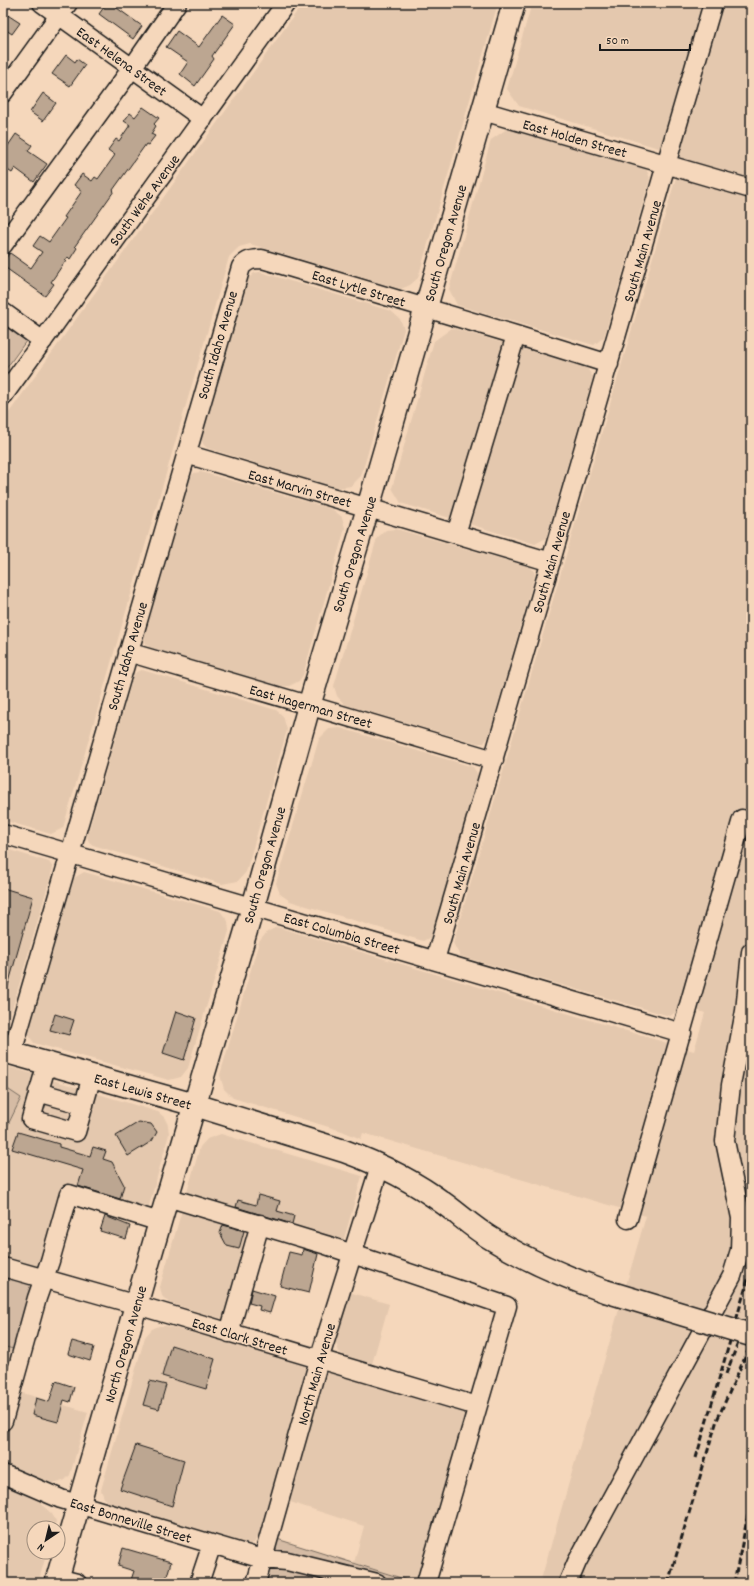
<svg xmlns="http://www.w3.org/2000/svg" width="754" height="1586" viewBox="0 0 754 1586" font-family="Dekko,sans-serif">
<rect width="100%" height="100%" fill="#f5d7bb"/>
<filter id="ink" filterUnits="userSpaceOnUse"><feTurbulence type="fractalNoise" baseFrequency=".025" numOctaves="2"/><feDisplacementMap in="SourceGraphic" scale="8" xChannelSelector="R" yChannelSelector="G"/><feConvolveMatrix kernelMatrix="1 2 1 2 8 2 1 2 1" color-interpolation-filters="sRGB"/></filter>
<g filter="url(#ink)">
<!-- built -->
<path fill="#e4c8ae" d="M 303,3 L 498,3 L 418,278 L 410,285 L 401,289 L 250,244 L 239,247 L 229,257 L 63,828 L 51,834 L 3,820 L 3,421 Z
M 532,3 L 751,3 L 751,1583 L 540,1583 L 646,1216 L 363,1133 L 361,1139 L 342,1131 L 233,1098 L 224,1089 L 220,1075 L 259,942 L 267,932 L 277,927 L 694,1051 L 705,1013 L 680,1004 L 677,1011 L 670,1016 L 460,956 L 453,943 L 680,164 L 678,157 L 672,152 L 519,106 L 507,89 Z
M 508,128 L 646,169 L 650,178 L 604,337 L 594,345 L 457,305 L 449,289 L 491,140 Z
M 260,272 L 391,311 L 400,319 L 404,329 L 361,476 L 351,486 L 337,488 L 207,448 L 203,444 L 201,438 L 249,278 L 254,273 Z
M 452,328 L 586,367 L 593,377 L 546,538 L 535,544 L 401,503 L 392,488 L 434,341 Z
M 201,472 L 332,509 L 342,517 L 345,528 L 303,675 L 299,681 L 289,686 L 280,686 L 150,648 L 146,644 L 144,638 L 190,478 L 194,473 Z
M 396,529 L 531,567 L 535,574 L 489,736 L 484,743 L 477,743 L 345,705 L 337,696 L 334,686 L 377,538 L 386,530 Z
M 142,670 L 276,710 L 283,716 L 287,730 L 246,872 L 238,881 L 222,884 L 93,845 L 89,842 L 87,837 L 133,677 L 136,672 Z
M 340,728 L 473,767 L 479,776 L 431,937 L 423,941 L 290,901 L 280,894 L 276,883 L 319,739 L 329,729 Z
M 3,848 L 49,862 L 53,868 L 6,1030 L 3,1032 Z
M 84,872 L 220,911 L 228,921 L 229,931 L 188,1068 L 181,1077 L 169,1080 L 34,1043 L 28,1034 L 74,878 Z
M 3,1065 L 158,1112 L 164,1117 L 168,1125 L 169,1134 L 147,1213 L 66,1189 L 41,1273 L 3,1262 L 3,1135 L 21,1098 L 3,1086 Z
M 221,1134 L 362,1176 L 339,1256 L 263,1234 L 237,1323 L 169,1303 L 162,1296 L 160,1287 L 200,1147 L 207,1139 Z
M 349,1292 L 389,1304 L 372,1364 L 346,1356 L 339,1352 L 336,1342 Z
M 159,1326 L 167,1326 L 301,1362 L 305,1365 L 306,1373 L 259,1535 L 254,1543 L 249,1544 L 109,1503 L 104,1498 L 101,1490 L 145,1337 L 152,1329 Z
M 3,1346 L 29,1354 L 19,1392 L 88,1412 L 70,1475 L 65,1480 L 57,1483 L 48,1483 L 42,1505 L 52,1514 L 56,1521 L 54,1528 L 34,1528 L 34,1552 L 47,1552 L 38,1583 L 3,1583 Z
M 336,1371 L 469,1411 L 420,1583 L 354,1563 L 364,1526 L 287,1501 L 325,1374 Z"/>
<!-- green -->
<path fill="#d5bba4" stroke="#786c60" d="M 3,325 L 26,341 L 3,373 Z
M 3,1086 L 21,1098 L 3,1135 Z
M 3,1275 L 47,1287 L 29,1354 L 3,1346 Z
M 277,1539 L 417,1583 L 264,1582 Z"/>
<!-- building -->
<path fill="#bca691" stroke="#1c1c1c" d="M 107,3 L 110,3 L 142,26 L 133,39 L 99,14 Z
M 3,12 L 20,23 L 12,34 L 3,28 Z
M 222,15 L 235,24 L 212,56 L 214,59 L 195,86 L 180,74 L 188,62 L 166,47 L 177,31 L 199,47 Z
M 66,55 L 75,62 L 77,59 L 85,65 L 70,86 L 52,74 Z
M 43,93 L 56,103 L 43,121 L 30,112 Z
M 143,107 L 159,118 L 154,124 L 156,126 L 151,134 L 155,136 L 148,145 L 146,144 L 113,190 L 114,191 L 75,246 L 77,248 L 70,259 L 68,257 L 51,282 L 54,284 L 45,296 L 3,266 L 3,261 L 10,253 L 31,268 L 42,252 L 33,246 L 40,236 L 49,242 L 66,218 L 64,217 L 82,191 L 74,185 L 82,174 L 92,181 L 95,177 L 98,179 L 115,155 L 108,150 L 116,139 L 119,141 L 130,125 L 124,121 L 130,113 L 135,117 Z
M 16,134 L 32,145 L 28,151 L 47,164 L 34,182 L 15,168 L 12,173 L 3,167 L 3,153 Z
M 3,888 L 33,897 L 6,993 L 3,993 Z
M 176,1011 L 196,1018 L 184,1060 L 163,1053 Z
M 55,1014 L 74,1020 L 69,1035 L 50,1030 Z
M 139,1122 L 151,1124 L 157,1132 L 152,1141 L 128,1156 L 116,1136 Z
M 18,1132 L 59,1144 L 59,1147 L 90,1156 L 93,1147 L 106,1151 L 103,1159 L 112,1162 L 124,1185 L 120,1199 L 78,1186 L 83,1170 L 12,1149 Z
M 258,1195 L 280,1201 L 277,1211 L 294,1216 L 292,1224 L 236,1207 L 238,1200 L 256,1205 Z
M 105,1216 L 130,1226 L 126,1239 L 100,1231 Z
M 223,1225 L 244,1231 L 239,1249 L 227,1246 L 220,1233 Z
M 303,1249 L 318,1254 L 309,1293 L 280,1286 L 289,1252 L 302,1255 Z
M 252,1289 L 275,1296 L 270,1313 L 259,1310 L 260,1306 L 249,1303 Z
M 72,1341 L 94,1347 L 90,1361 L 68,1354 Z
M 171,1345 L 215,1359 L 206,1389 L 162,1376 Z
M 56,1381 L 74,1387 L 70,1402 L 64,1400 L 58,1422 L 32,1415 L 36,1398 L 49,1402 Z
M 150,1381 L 166,1385 L 159,1409 L 143,1405 Z
M 136,1445 L 184,1460 L 172,1506 L 120,1489 Z
M 123,1548 L 171,1562 L 165,1583 L 130,1583 L 134,1571 L 118,1566 Z"/>
<g fill="none" stroke-linecap="round" stroke-linejoin="round">
<defs>
<path id="minor" d="M 42,3 L 203,119
M 3,93 L 68,3
M 483,111 L 751,189
M 3,245 L 132,68 L 177,3
M 3,312 L 43,341
M 3,396 L 286,3
M 186,454 L 551,562
M 456,534 L 516,335
M 128,652 L 494,760
M 3,834 L 682,1033
M 435,960 L 713,3
M 12,1053 L 241,267 C 247,260 252,259 262,259 L 516,335 L 609,364
M 47,1063 L 31,1119 L 76,1132 L 92,1076
M 38,1092 L 84,1105
M 167,1197 L 326,1245 L 507,1306 L 426,1583
M 628,1219 L 742,819
M 3,1267 L 137,1305 L 477,1406
M 229,1333 L 260,1224
M 3,1421 L 37,1298 L 50,1261 L 69,1194 L 160,1222
M 3,1474 L 61,1499 L 262,1559 L 287,1561 L 377,1583
M 57,1578 L 77,1583
M 199,1583 L 212,1544
M 256,1583 L 319,1360 L 380,1166
M 568,1583 L 577,1562 L 732,1276 L 740,1250 L 741,1218 L 725,1141 L 731,1085 L 745,1011 L 751,952"/>
<path id="major" d="M 3,1051 L 195,1105 L 344,1151 C 380,1164 415,1182 446,1205 C 461,1216 475,1229 492,1239 C 528,1261 565,1277 605,1291
M 56,1583 L 160,1222 L 253,907 L 309,706 L 368,508 L 514,3"/>
</defs>
<!-- minor casing -->
<use href="#minor" stroke="#1c1c1c" stroke-width="21"/>
<!-- major casing -->
<use href="#major" stroke="#1c1c1c" stroke-width="25"/>
<!-- minor -->
<use href="#minor" stroke="#f5d7bb" stroke-width="18"/>
<!-- major -->
<use href="#major" stroke="#f5d7bb" stroke-width="22"/>
<!-- rail -->
<path stroke="#1c1c1c" stroke-width="3" stroke-dasharray="6 3" stroke-linecap="butt" d="M 726,1374 L 738,1343 L 751,1318
M 696,1458 L 751,1269
M 668,1583 L 717,1420 L 751,1344
M 734,1583 L 751,1500"/>
<defs>
<path id="major-bridge" d="M 605,1291 L 751,1335"/>
</defs>
<!-- major-bridge casing -->
<use href="#major-bridge" stroke="#1c1c1c" stroke-width="25" stroke-linecap="butt"/>
<!-- major-bridge -->
<use href="#major-bridge" stroke="#f5d7bb" stroke-width="22"/>
</g>
</g>
<g text-anchor="middle" stroke-width="3" stroke-linejoin="round" paint-order="stroke">
<!-- street labels -->
<g font-size="15" fill="#1c1c1c" stroke="#f5d7bb">
<text transform="translate(122 61) rotate(36)" y="5">East Helena Street</text>
<text transform="translate(575 138) rotate(16)" y="5">East Holden Street</text>
<text transform="translate(144 200) rotate(-54)" y="5">South Wehe Avenue</text>
<text transform="translate(445 243) rotate(-74)" y="5">South Oregon Avenue</text>
<text transform="translate(642 251) rotate(-74)" y="5">South Main Avenue</text>
<text transform="translate(359 288) rotate(17)" y="5">East Lytle Street</text>
<text transform="translate(217 345) rotate(-74)" y="5">South Idaho Avenue</text>
<text transform="translate(300 488) rotate(16)" y="5">East Marvin Street</text>
<text transform="translate(354 554) rotate(-73)" y="5">South Oregon Avenue</text>
<text transform="translate(551 562) rotate(-74)" y="5">South Main Avenue</text>
<text transform="translate(127 656) rotate(-74)" y="5">South Idaho Avenue</text>
<text transform="translate(311 706) rotate(16)" y="5">East Hagerman Street</text>
<text transform="translate(264 865) rotate(-74)" y="5">South Oregon Avenue</text>
<text transform="translate(461 873) rotate(-74)" y="5">South Main Avenue</text>
<text transform="translate(342 933) rotate(16)" y="5">East Columbia Street</text>
<text transform="translate(143 1091) rotate(16)" y="5">East Lewis Street</text>
<text transform="translate(240 1336) rotate(17)" y="5">East Clark Street</text>
<text transform="translate(125 1344) rotate(-74)" y="5">North Oregon Avenue</text>
<text transform="translate(316 1374) rotate(-74)" y="5">North Main Avenue</text>
<text transform="translate(131 1520) rotate(17)" y="5">East Bonneville Street</text>
</g>
</g>
<!-- margin -->
<rect width="754" height="1586" fill="none" stroke="#f5d7bb" stroke-width="16"/>
<rect x="8" y="8" width="738" height="1570" fill="none" stroke="#1c1c1c" stroke-width="1.5" filter="url(#ink)"/>
<!-- north arrow -->
<g transform="translate(46 1540) rotate(215)"><circle r="19" fill="#f5d7bb" stroke="#9e8c7b"/>
<path d="M0-3L7 15L0 10L-7 15Z" fill="#1c1c1c"/>
<text y="-6" font-size="11" font-weight="bold" text-anchor="middle" fill="#1c1c1c">N</text>
</g>
<!-- scale -->
<path d="M600 44v6h90v-6" fill="none" stroke="#1c1c1c" stroke-width="2"/>
<text x="606" y="44" font-size="12" fill="#1c1c1c" stroke="#f5d7bb" stroke-width="3" paint-order="stroke">50 m</text>
</svg>
